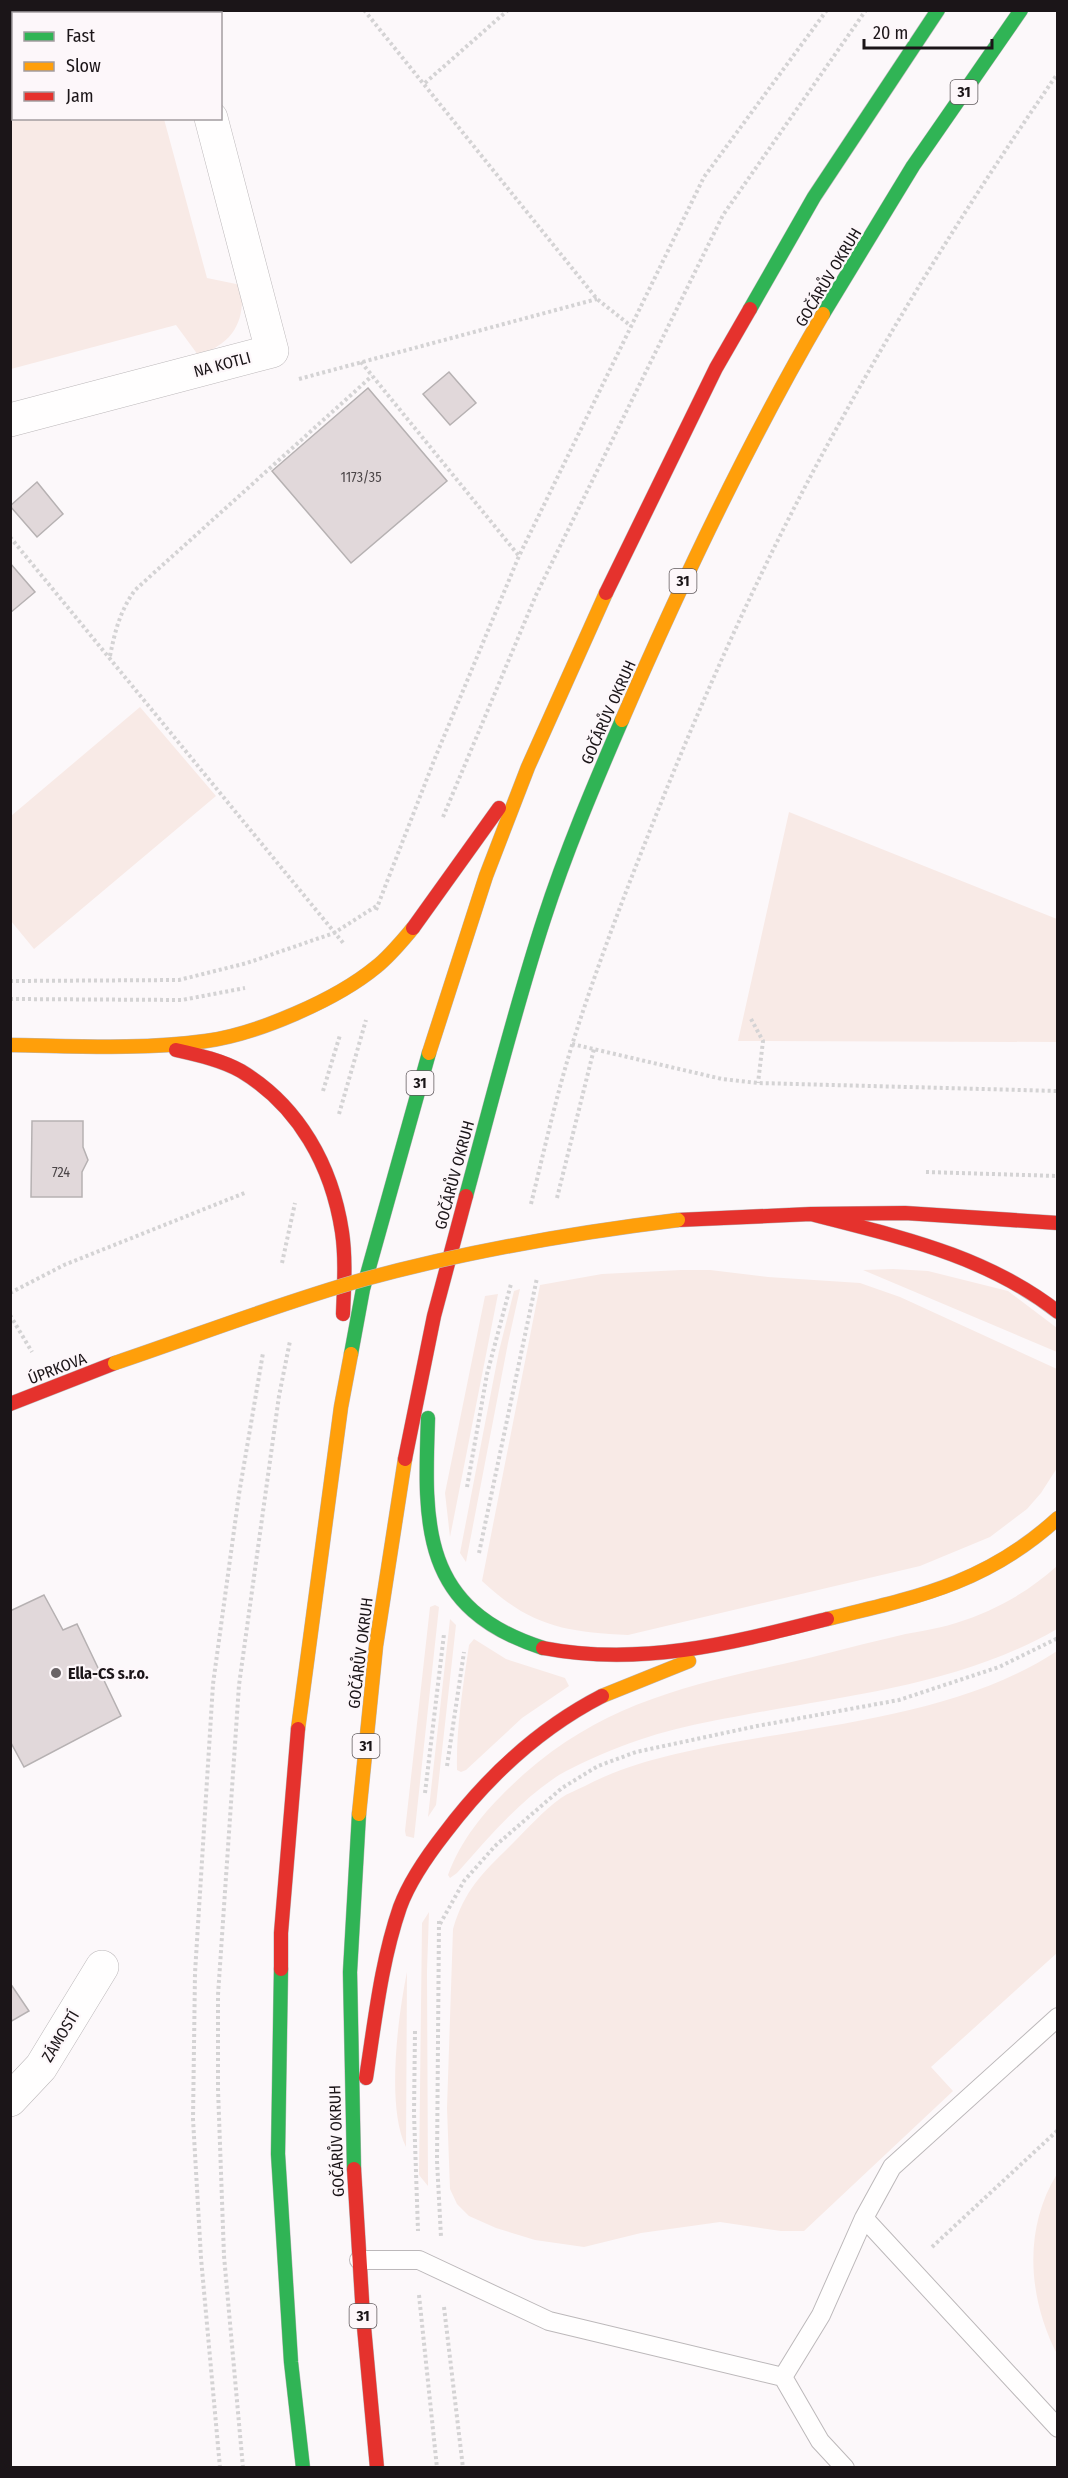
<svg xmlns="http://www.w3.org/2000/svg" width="1068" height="2478" viewBox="0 0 1068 2478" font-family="'Fira Sans Condensed',sans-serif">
<rect width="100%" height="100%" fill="#fcf8fa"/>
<!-- green -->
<path fill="#f8eae6" d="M 161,10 L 164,13 L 90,14 L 89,11 Z
M 13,114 L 14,118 L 164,119 L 207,278 L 241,285 C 246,320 234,344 198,355 L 176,325 L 11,369 L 10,117 Z
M 140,707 L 216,796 L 34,949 L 11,921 L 11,816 Z
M 789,812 L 1057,919 L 1057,1042 L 738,1041 Z
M 893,1269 L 928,1271 L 1008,1291 L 1057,1328 L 1057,1352 L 863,1270 Z
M 681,1270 L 710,1270 L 768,1277 L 860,1283 L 900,1297 L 1057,1369 L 1057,1468 L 1041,1493 L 1027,1509 L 990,1537 L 920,1566 L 628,1635 C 564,1632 530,1626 482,1581 L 540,1285 L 602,1274 Z
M 520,1289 L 508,1343 L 466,1562 L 460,1553 L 499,1351 L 514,1291 Z
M 498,1294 L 450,1537 L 445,1493 L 485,1296 Z
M 1057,1566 L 1057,1629 C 962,1684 851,1695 744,1715 C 688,1725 643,1735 591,1759 C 580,1764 569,1769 559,1775 C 519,1801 488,1838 457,1873 L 450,1878 L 448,1875 C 463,1834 492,1803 524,1774 C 602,1705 684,1686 783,1664 C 819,1656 854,1646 889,1638 C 911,1632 934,1630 956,1623 C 994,1611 1027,1593 1057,1566 Z
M 435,1605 L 439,1607 L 414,1838 L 406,1836 L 405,1831 L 430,1607 Z
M 450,1619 L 456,1625 L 436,1805 L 428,1817 Z
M 474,1639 L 506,1659 L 565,1678 L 569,1686 L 522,1718 L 466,1770 L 461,1772 L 457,1770 C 456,1728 463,1687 469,1645 Z
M 1057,1651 L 1057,1953 L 931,2067 L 953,2091 L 804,2231 L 781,2231 L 720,2222 L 641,2233 L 584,2247 L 535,2240 L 496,2228 L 469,2216 L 457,2204 L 450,2189 L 447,2108 L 453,1929 C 465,1889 482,1874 511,1845 C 527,1829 543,1811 561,1798 C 568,1793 577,1790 585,1786 C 631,1762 674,1754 723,1744 C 833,1724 963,1713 1057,1651 Z
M 429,1912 L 427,1971 L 428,2186 L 419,2175 L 422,1923 Z
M 407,1972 L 406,2147 C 386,2107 398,2016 407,1972 Z
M 1057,2174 L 1057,2354 C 1028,2298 1023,2229 1057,2174 Z"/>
<!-- building -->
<path fill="#e1d8da" stroke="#b6b1b2" stroke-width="1.5" d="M 449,372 L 476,403 L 450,425 L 423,394 Z
M 368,388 L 447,481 L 351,563 L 272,471 Z
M 37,482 L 63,514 L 37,537 L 10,506 Z
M 10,563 L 35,592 L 10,613 Z
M 32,1121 L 83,1121 L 83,1147 L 88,1160 L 82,1172 L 82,1197 L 31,1197 Z
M 44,1595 L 63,1630 L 77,1624 L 121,1716 L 24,1767 L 10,1741 L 10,1611 Z
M 10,1983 L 29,2011 L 10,2022 Z"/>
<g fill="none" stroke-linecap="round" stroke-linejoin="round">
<defs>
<path id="lane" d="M 1058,2017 L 892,2167 L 864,2218 L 1058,2428
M 359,2260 L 419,2260 L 549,2321 L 783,2377 L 821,2315 L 864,2218
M 783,2377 L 820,2441 L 845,2468"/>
<path id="street" d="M 183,10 L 183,14
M 59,14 L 62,10
M 10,55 L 14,53
M 10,420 L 272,351 L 211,118
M 10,2100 L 41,2067 L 102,1967"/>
<path id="fast" d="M 750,309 L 814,197 L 938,10
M 823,314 L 913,166 L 1021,10
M 466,1196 C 491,1104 514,1011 544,919 C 566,851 594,785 622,720
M 351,1354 L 363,1289 L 429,1053
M 428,1418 C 424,1526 421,1609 543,1648
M 281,1969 L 278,2154 L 291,2362 L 303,2468
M 354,2169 L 350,1972 L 359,1814"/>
<path id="slow" d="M 622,720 C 682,581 747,444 823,314
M 10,1045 C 75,1046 141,1050 206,1041 C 257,1034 336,1000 376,967 C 390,956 402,941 413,928
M 429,1053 L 486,876 L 528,767 L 606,593
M 827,1619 C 918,1597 987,1583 1058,1518
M 602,1696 L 689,1661
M 298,1729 L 341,1407 L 351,1354
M 359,1814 L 376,1646 L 405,1459"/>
<path id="jam" d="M 606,593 L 716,368 L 750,309
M 413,928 L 499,808
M 176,1050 C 198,1055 221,1060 241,1071 C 299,1106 332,1166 342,1232 C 346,1259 344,1287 343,1314
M 811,1214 C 899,1237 985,1255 1058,1312
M 678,1220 L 811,1214 L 905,1213 L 1058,1223
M 10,1404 L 115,1363
M 405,1459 L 434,1316 L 466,1196
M 543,1648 C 641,1667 732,1643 827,1619
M 281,1969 L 281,1933 L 298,1729
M 366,2078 C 375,2021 381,1962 400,1907 C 410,1880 427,1856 445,1833 C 488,1776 538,1729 602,1696
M 354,2169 L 363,2316 L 377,2468"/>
</defs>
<!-- lane casing -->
<use href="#lane" stroke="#bcb8ba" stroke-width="20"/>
<!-- street casing -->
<use href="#street" stroke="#bcb8ba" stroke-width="34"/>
<!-- fast casing -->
<use href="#fast" stroke="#bcb8ba" stroke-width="15"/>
<!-- slow casing -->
<use href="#slow" stroke="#bcb8ba" stroke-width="15"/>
<!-- jam casing -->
<use href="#jam" stroke="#bcb8ba" stroke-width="15"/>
<!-- path -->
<path stroke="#d4d3d4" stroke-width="4" stroke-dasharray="3 3" stroke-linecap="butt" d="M 364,10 L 597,299 L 631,326
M 10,11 L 11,10
M 425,83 L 508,10
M 361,362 L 519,556
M 299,379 L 597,299
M 10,537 L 344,944
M 110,656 C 115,631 120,611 135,590 L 372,376
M 443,817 L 536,595 L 723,215 L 866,10
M 376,910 L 435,758 L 519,556 L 704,177 L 827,10
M 10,981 L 179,980 L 247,963 L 334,933 L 378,905
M 10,999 L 182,1000 L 245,988
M 751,1019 L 763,1041 L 758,1083
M 572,1044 L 722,1079 L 758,1083 L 1058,1091
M 323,1091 L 340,1035
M 339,1114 L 366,1020
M 926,1172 L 1058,1176
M 557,1198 L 594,1049
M 531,1204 C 544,1151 556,1097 572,1045 C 594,975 620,906 647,838 C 704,693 768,550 844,415 C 909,298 981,184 1058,73
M 282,1263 L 295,1203
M 10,1293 L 64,1265 L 247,1192
M 10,1315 L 32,1352
M 467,1487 L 487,1374 L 511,1284
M 479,1553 L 537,1278
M 447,1766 L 464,1652
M 425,1793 L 444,1634
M 439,1921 L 437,2161 L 441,2237
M 440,1924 L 464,1881 L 495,1846 L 562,1788 L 598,1766 L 636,1752 L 757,1726 L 899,1700 L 999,1667 L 1058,1638
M 415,2031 L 414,2113 L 418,2231
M 932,2247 L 1058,2130
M 419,2295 L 437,2468
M 444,2307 L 463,2468
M 220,2468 L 201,2258 L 193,2119 L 195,1973 L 213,1684 L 239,1494 L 263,1353
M 243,2468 L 224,2256 L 218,2089 L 218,1995 L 239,1685 L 279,1396 L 290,1341"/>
<!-- lane -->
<use href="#lane" stroke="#fffefe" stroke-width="18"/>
<!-- street -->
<use href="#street" stroke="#fffefe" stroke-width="33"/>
<!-- fast -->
<use href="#fast" stroke="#30b455" stroke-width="14"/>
<!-- slow -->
<use href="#slow" stroke="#ff9f0a" stroke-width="14"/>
<!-- jam -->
<use href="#jam" stroke="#e5322d" stroke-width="14"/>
<defs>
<path id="slow-bridge" d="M 115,1363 C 198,1335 280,1303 365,1279 C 468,1251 572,1233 678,1220"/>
</defs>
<!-- slow-bridge casing -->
<use href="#slow-bridge" stroke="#bcb8ba" stroke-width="15" stroke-linecap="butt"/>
<!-- slow-bridge -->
<use href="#slow-bridge" stroke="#ff9f0a" stroke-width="14"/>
</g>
<!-- markers -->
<circle fill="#6a6467" stroke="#fdf7fa" stroke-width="2" cx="56" cy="1673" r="6"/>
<g text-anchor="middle" stroke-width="4.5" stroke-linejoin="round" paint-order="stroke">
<!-- number labels -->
<g font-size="14" fill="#4c4648">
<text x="361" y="482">1173/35</text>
<text x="61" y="1177">724</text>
</g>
<!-- shield labels -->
<g fill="#fdf7fa" stroke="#5f595c" stroke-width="1.5">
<rect x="950.5" y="80" width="27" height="24" rx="4.5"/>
<rect x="669.5" y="569" width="27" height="24" rx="4.5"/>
<rect x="406.5" y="1071" width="27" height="24" rx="4.5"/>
<rect x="352.5" y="1734" width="27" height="24" rx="4.5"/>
<rect x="349.5" y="2304" width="27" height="24" rx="4.5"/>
</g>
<g font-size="15" font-weight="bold" fill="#1b1518">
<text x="964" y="97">31</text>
<text x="683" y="586">31</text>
<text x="420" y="1088">31</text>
<text x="366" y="1751">31</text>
<text x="363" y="2321">31</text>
</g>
<!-- street labels -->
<g font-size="16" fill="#1b1518" stroke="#fdf7fa">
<text transform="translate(828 277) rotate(-59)" y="6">GOČÁRŮV OKRUH</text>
<text transform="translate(222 364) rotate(-15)" y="6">NA KOTLI</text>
<text transform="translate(608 712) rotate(-66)" y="6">GOČÁRŮV OKRUH</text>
<text transform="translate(454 1175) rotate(-75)" y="6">GOČÁRŮV OKRUH</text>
<text transform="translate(57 1368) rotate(-21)" y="6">ÚPRKOVA</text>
<text transform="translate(360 1653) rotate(-83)" y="6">GOČÁRŮV OKRUH</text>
<text transform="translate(60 2036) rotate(-59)" y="6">ZÁMOSTÍ</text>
<text transform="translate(336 2141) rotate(-92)" y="6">GOČÁRŮV OKRUH</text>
</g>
<!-- poi labels -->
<g font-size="16" font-weight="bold" fill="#1b1518" stroke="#fdf7fa" text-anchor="start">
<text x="68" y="1679">Ella-CS s.r.o.</text>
</g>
</g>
<!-- border -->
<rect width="1068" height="2478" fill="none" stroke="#1b1518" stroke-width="24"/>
<!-- legend -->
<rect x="12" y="12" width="210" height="108" fill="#fdf7fa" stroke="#a39da0" stroke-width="1.5"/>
<rect x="24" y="32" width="30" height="9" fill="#30b455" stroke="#a39da0" stroke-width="1.5"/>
<text x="66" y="42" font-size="18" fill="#1b1518">Fast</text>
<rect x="24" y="62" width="30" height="9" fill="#ff9f0a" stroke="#a39da0" stroke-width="1.5"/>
<text x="66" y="72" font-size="18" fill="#1b1518">Slow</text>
<rect x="24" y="92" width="30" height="9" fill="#e5322d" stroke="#a39da0" stroke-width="1.5"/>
<text x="66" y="102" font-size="18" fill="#1b1518">Jam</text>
<!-- scale -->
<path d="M864 39v9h128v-9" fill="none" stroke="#1b1518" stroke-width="3"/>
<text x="873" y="39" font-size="18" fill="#1b1518" stroke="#fdf7fa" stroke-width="4.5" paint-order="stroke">20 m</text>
</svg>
